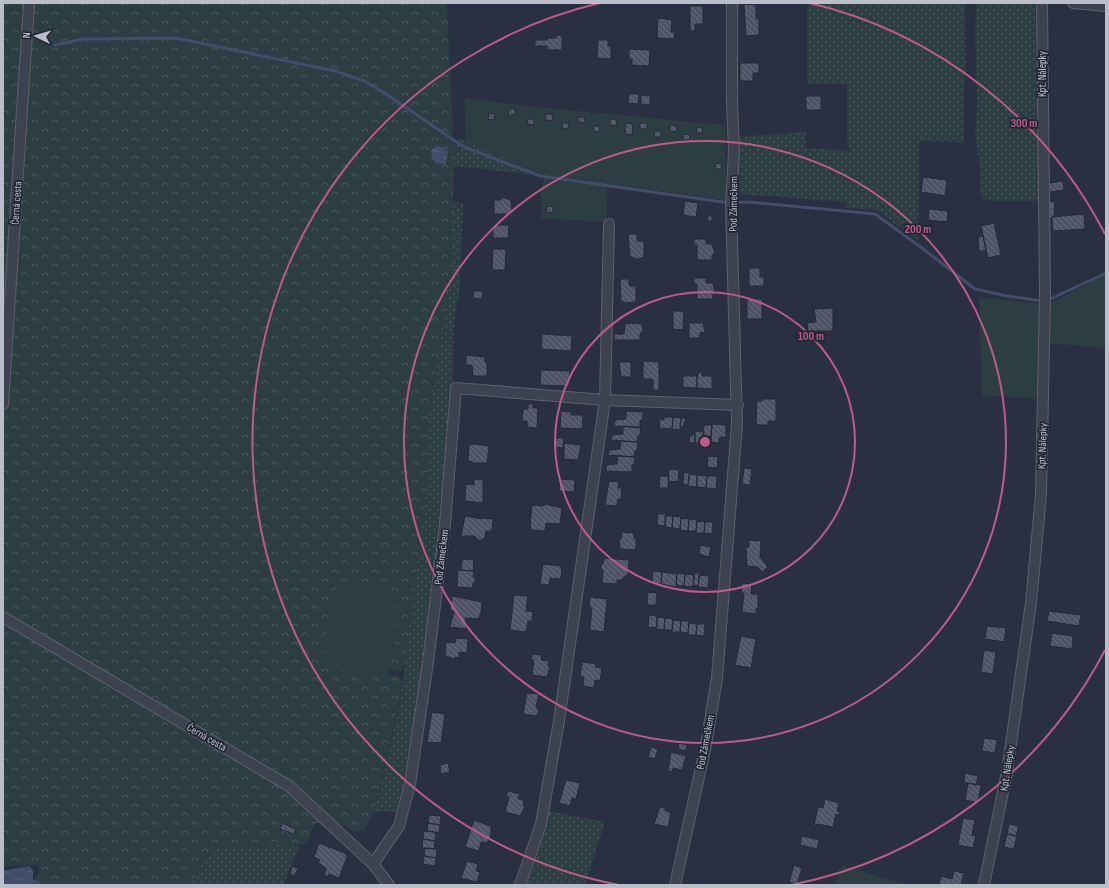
<svg xmlns="http://www.w3.org/2000/svg" width="1109" height="888" viewBox="0 0 1109 888" font-family="'Sofia Sans Condensed',sans-serif">
<defs>
<pattern id="grass-dots" width="8" height="8" patternUnits="userSpaceOnUse"><rect width="8" height="8" fill="#2c3e43"/><path d="M2 2h.1M6 6h.1" fill="none" stroke="#48585d" stroke-width="1.8" stroke-linecap="round"/></pattern>
<pattern id="forest-crowns" width="20" height="18" patternUnits="userSpaceOnUse"><rect width="20" height="18" fill="#2c3e43"/><path d="M2 6a3 3 0 1 1 6 0M12 15a3 3 0 1 1 6 0" fill="none" stroke="#48585d"/></pattern>
<pattern id="water-ripples" width="26" height="14" patternUnits="userSpaceOnUse"><rect width="26" height="14" fill="#424d6a"/><path d="M2 4q2-2 4 0t4 0M15 11q2-2 4 0t4 0" fill="none" stroke="#5b657e"/></pattern>
<pattern id="building-back-hatch" width="6" height="6" patternUnits="userSpaceOnUse"><rect width="6" height="6" fill="#4e5467"/><path d="M-1 5l2 2M0 0l6 6M5-1l2 2" fill="none" stroke="#656b7b"/></pattern>
</defs>
<rect width="100%" height="100%" fill="#293041"/>
<!-- grass -->
<path fill="url(#grass-dots)" d="M 807,3 L 965,3 L 966,67 L 964,91 L 964,136 L 963,142 L 919,141 L 918,241 L 877,210 L 847,208 L 846,202 L 737,194 L 736,136 L 786,134 L 806,131 L 806,148 L 851,151 L 847,143 L 847,84 L 807,84 Z
M 976,3 L 1030,3 L 1035,6 L 1037,110 L 1036,122 L 1038,138 L 1040,198 L 1038,201 L 991,201 L 983,199 L 980,194 L 980,169 L 975,134 L 977,102 L 975,33 Z
M 460,138 L 466,140 L 545,176 L 454,166 L 454,144 Z
M 453,201 L 463,204 L 460,285 L 454,325 L 453,385 L 422,677 L 398,814 L 388,811 L 374,812 L 400,702 L 418,559 L 424,548 L 429,415 L 453,266 Z
M 549,811 L 605,822 L 585,885 L 527,885 L 544,833 Z
M 276,844 L 284,846 L 300,846 L 283,885 L 191,885 L 212,847 L 257,848 Z"/>
<!-- forest -->
<path fill="url(#forest-crowns)" d="M 3,3 L 447,3 L 454,155 L 453,201 L 453,266 L 429,415 L 424,548 L 418,559 L 406,659 L 403,669 L 397,672 L 389,667 L 397,630 L 381,587 L 389,677 L 393,675 L 399,677 L 403,683 L 374,812 L 364,830 L 355,832 L 344,825 L 315,823 L 306,844 L 284,846 L 276,844 L 257,848 L 212,847 L 191,885 L 35,885 L 40,865 L 3,866 Z"/>
<!-- green -->
<path fill="#2c3e43" d="M 465,98 L 535,107 L 725,125 L 726,200 L 607,184 L 606,222 L 541,218 L 541,188 L 545,176 L 466,140 Z
M 1106,274 L 1106,348 L 1048,343 L 1049,304 Z
M 979,297 L 1042,304 L 1040,399 L 982,395 Z
M 341,586 L 381,587 L 396,599 L 397,630 L 389,667 L 389,677 L 321,667 L 333,591 Z
M 843,865 L 907,885 L 835,885 Z"/>
<!-- water -->
<path fill="url(#water-ripples)" d="M 438,146 L 443,148 L 448,152 L 446,164 L 436,163 L 432,159 L 431,151 L 433,148 Z
M 29,866 L 33,870 L 33,885 L 3,885 L 3,871 Z"/>
<g fill="none" stroke-linecap="round" stroke-linejoin="round">
<!-- stream -->
<path stroke="#424d6a" stroke-width="3" d="M 51,46 L 83,39 L 176,38 L 335,71 L 364,81 L 383,92 L 464,147 L 540,176 L 730,203 L 748,202 L 875,214 L 922,248 L 975,289 L 1007,296 L 1042,301
M 1048,300 L 1106,273
M 27,885 L 34,881 L 40,885"/>
</g>
<!-- building -->
<path fill="url(#building-back-hatch)" stroke="#242938" d="M 744,4 L 756,5 L 756,18 L 759,20 L 759,35 L 746,36 Z
M 690,6 L 703,6 L 703,24 L 695,24 L 695,31 L 690,31 Z
M 658,18 L 672,20 L 671,32 L 675,32 L 674,39 L 657,38 Z
M 556,35 L 562,36 L 562,50 L 547,50 L 547,46 L 535,46 L 535,40 L 547,40 L 547,38 L 556,38 Z
M 598,40 L 608,40 L 608,46 L 611,46 L 611,59 L 597,58 Z
M 629,49 L 650,50 L 649,66 L 632,65 L 632,59 L 629,59 Z
M 740,63 L 759,63 L 759,73 L 753,73 L 753,81 L 740,81 Z
M 629,94 L 639,94 L 638,104 L 628,103 Z
M 641,95 L 650,96 L 650,105 L 641,104 Z
M 806,96 L 821,96 L 821,110 L 806,110 Z
M 509,109 L 515,109 L 515,115 L 508,115 Z
M 489,113 L 495,114 L 494,120 L 488,119 Z
M 546,114 L 553,114 L 552,121 L 545,120 Z
M 578,117 L 585,117 L 584,123 L 578,122 Z
M 528,119 L 534,119 L 534,125 L 527,124 Z
M 610,119 L 617,120 L 616,126 L 610,125 Z
M 563,123 L 569,123 L 568,129 L 562,128 Z
M 626,123 L 633,124 L 632,135 L 625,134 Z
M 640,123 L 647,123 L 647,129 L 640,129 Z
M 670,125 L 677,126 L 676,132 L 670,131 Z
M 594,126 L 600,126 L 599,132 L 593,131 Z
M 697,127 L 703,128 L 702,133 L 696,133 Z
M 655,131 L 661,131 L 661,137 L 654,137 Z
M 683,134 L 690,135 L 689,140 L 683,140 Z
M 716,163 L 722,164 L 721,169 L 715,169 Z
M 923,177 L 947,180 L 945,196 L 921,192 Z
M 1063,181 L 1064,190 L 1050,192 L 1049,183 Z
M 501,197 L 511,200 L 512,212 L 510,214 L 494,214 L 494,200 L 501,200 Z
M 685,201 L 698,203 L 696,217 L 683,215 Z
M 1048,201 L 1055,202 L 1054,216 L 1052,218 L 1048,217 Z
M 547,206 L 553,207 L 553,213 L 546,212 Z
M 929,209 L 948,211 L 947,222 L 928,220 Z
M 1084,214 L 1085,229 L 1053,231 L 1052,217 Z
M 708,216 L 712,216 L 712,221 L 707,221 Z
M 994,223 L 1001,255 L 988,258 L 981,226 Z
M 493,225 L 509,225 L 508,238 L 493,238 Z
M 628,234 L 637,234 L 637,241 L 644,241 L 644,257 L 638,259 L 630,257 Z
M 983,236 L 986,251 L 979,251 L 978,237 Z
M 694,239 L 706,239 L 706,244 L 712,244 L 715,254 L 712,255 L 712,260 L 697,260 L 697,245 L 694,245 Z
M 493,249 L 506,249 L 505,270 L 492,270 Z
M 749,268 L 760,268 L 760,277 L 764,277 L 764,286 L 749,286 Z
M 694,278 L 706,278 L 706,283 L 713,283 L 715,293 L 713,294 L 712,299 L 697,299 L 697,284 L 694,284 Z
M 620,279 L 629,279 L 629,286 L 636,286 L 636,302 L 627,303 L 621,301 Z
M 474,291 L 483,291 L 482,299 L 473,298 Z
M 747,299 L 762,299 L 762,319 L 747,319 Z
M 833,308 L 833,331 L 808,331 L 807,323 L 816,322 L 814,309 Z
M 673,311 L 684,311 L 683,330 L 673,329 Z
M 631,323 L 642,324 L 643,331 L 640,334 L 640,340 L 642,340 L 614,340 L 614,334 L 624,334 L 625,324 Z
M 689,323 L 703,323 L 705,332 L 700,333 L 700,338 L 689,338 Z
M 542,334 L 572,336 L 571,351 L 541,349 Z
M 466,355 L 485,357 L 485,362 L 487,362 L 487,376 L 473,376 L 472,365 L 466,365 Z
M 646,361 L 659,362 L 659,390 L 653,390 L 653,380 L 651,379 L 643,379 L 643,362 Z
M 619,362 L 631,362 L 631,377 L 621,377 Z
M 541,370 L 570,371 L 569,386 L 540,385 Z
M 699,372 L 702,372 L 702,376 L 712,376 L 712,389 L 697,388 L 697,374 L 699,374 Z
M 697,374 L 697,388 L 683,387 L 683,376 L 697,376 Z
M 762,399 L 776,399 L 776,421 L 768,421 L 768,425 L 756,425 L 757,401 L 762,401 Z
M 528,404 L 533,404 L 533,408 L 538,408 L 537,428 L 527,427 L 527,421 L 522,421 L 523,409 L 528,409 Z
M 561,411 L 571,412 L 571,415 L 583,415 L 582,429 L 560,428 Z
M 626,411 L 643,412 L 643,418 L 640,421 L 640,427 L 642,428 L 614,426 L 615,420 L 626,419 Z
M 664,417 L 673,417 L 672,429 L 659,428 L 660,419 L 664,420 Z
M 673,417 L 681,418 L 680,430 L 672,429 Z
M 681,418 L 686,418 L 683,427 L 680,427 Z
M 712,424 L 726,425 L 726,437 L 720,437 L 719,443 L 711,442 Z
M 704,425 L 712,425 L 711,437 L 703,436 Z
M 623,426 L 640,427 L 641,433 L 638,436 L 637,441 L 639,442 L 611,440 L 612,435 L 623,434 Z
M 695,431 L 704,432 L 703,444 L 695,443 Z
M 690,435 L 695,435 L 695,443 L 689,443 Z
M 554,438 L 564,438 L 563,448 L 553,447 Z
M 621,441 L 637,442 L 638,448 L 635,451 L 634,456 L 636,457 L 608,455 L 609,450 L 620,449 Z
M 564,443 L 581,445 L 578,460 L 564,459 Z
M 474,444 L 489,446 L 487,463 L 472,463 L 473,462 L 468,461 L 469,445 Z
M 618,456 L 634,457 L 635,463 L 632,465 L 632,472 L 633,472 L 606,471 L 606,465 L 617,464 Z
M 708,456 L 718,457 L 717,468 L 707,467 Z
M 744,468 L 752,469 L 750,485 L 742,484 Z
M 669,469 L 679,470 L 678,482 L 668,481 Z
M 684,472 L 690,473 L 688,485 L 683,484 Z
M 689,474 L 697,475 L 697,487 L 688,486 Z
M 697,475 L 707,476 L 706,488 L 697,487 Z
M 660,476 L 669,476 L 668,488 L 659,488 Z
M 707,476 L 717,476 L 716,489 L 706,488 Z
M 474,479 L 483,480 L 483,503 L 465,501 L 466,484 L 474,485 Z
M 560,479 L 575,480 L 574,492 L 559,491 Z
M 609,481 L 619,482 L 618,488 L 622,488 L 621,500 L 618,499 L 617,506 L 605,505 Z
M 544,504 L 562,508 L 560,524 L 546,523 L 545,531 L 532,530 L 530,527 L 532,505 L 544,506 Z
M 658,514 L 666,514 L 665,526 L 657,525 Z
M 465,516 L 482,519 L 482,518 L 493,519 L 492,531 L 486,531 L 485,537 L 482,540 L 478,540 L 475,536 L 461,536 Z
M 665,516 L 673,516 L 672,528 L 665,527 Z
M 673,516 L 681,517 L 680,529 L 672,528 Z
M 681,518 L 689,519 L 688,531 L 680,530 Z
M 689,519 L 697,520 L 696,531 L 688,531 Z
M 697,521 L 705,522 L 704,533 L 696,533 Z
M 705,522 L 713,522 L 712,534 L 704,533 Z
M 622,532 L 634,533 L 634,538 L 636,538 L 636,550 L 620,549 L 619,539 L 621,539 Z
M 749,540 L 761,541 L 760,557 L 768,567 L 762,572 L 758,567 L 747,566 L 746,547 L 749,547 Z
M 700,545 L 711,547 L 709,557 L 699,554 Z
M 711,548 L 710,558 L 699,556 L 709,557 Z
M 604,558 L 629,560 L 628,574 L 621,580 L 617,580 L 617,584 L 602,583 L 603,570 L 601,570 L 601,564 L 603,564 Z
M 462,559 L 474,560 L 473,571 L 461,570 Z
M 543,564 L 561,566 L 562,574 L 560,579 L 550,578 L 549,585 L 540,584 Z
M 458,570 L 474,571 L 473,577 L 476,578 L 475,581 L 473,583 L 472,588 L 457,587 Z
M 653,571 L 662,572 L 661,584 L 652,583 Z
M 662,572 L 677,574 L 676,587 L 661,584 Z
M 677,573 L 685,574 L 684,586 L 676,585 Z
M 695,573 L 700,573 L 698,586 L 693,585 Z
M 685,574 L 694,575 L 693,587 L 684,586 Z
M 699,575 L 709,576 L 708,588 L 698,587 Z
M 742,583 L 752,584 L 751,594 L 758,594 L 758,609 L 756,609 L 756,614 L 742,612 L 744,593 L 741,593 Z
M 648,592 L 657,593 L 656,605 L 647,605 Z
M 514,595 L 528,596 L 526,611 L 533,612 L 532,621 L 528,621 L 526,632 L 510,630 Z
M 452,596 L 482,602 L 481,613 L 478,619 L 465,618 L 466,629 L 450,627 L 454,611 L 450,611 Z
M 590,597 L 607,599 L 604,632 L 590,630 L 590,629 L 592,608 L 589,607 Z
M 1049,611 L 1081,615 L 1079,626 L 1047,621 Z
M 649,615 L 657,616 L 657,628 L 648,627 Z
M 657,617 L 665,618 L 664,630 L 656,629 Z
M 665,618 L 673,619 L 672,630 L 664,630 Z
M 673,620 L 681,621 L 680,632 L 672,632 Z
M 681,621 L 689,621 L 688,633 L 680,632 Z
M 689,623 L 697,624 L 696,635 L 688,635 Z
M 697,624 L 705,624 L 704,636 L 696,635 Z
M 987,626 L 1006,628 L 1004,642 L 985,639 Z
M 1052,633 L 1073,636 L 1072,649 L 1050,646 Z
M 741,636 L 756,639 L 751,668 L 735,665 Z
M 456,638 L 468,639 L 467,653 L 459,652 L 459,658 L 455,657 L 455,659 L 445,656 L 446,642 L 455,643 Z
M 984,650 L 996,652 L 993,674 L 981,672 Z
M 532,654 L 543,655 L 542,655 L 541,660 L 549,661 L 548,666 L 550,667 L 547,677 L 532,675 L 534,660 L 531,659 Z
M 582,662 L 596,664 L 595,667 L 602,668 L 600,681 L 595,680 L 594,688 L 583,686 L 584,677 L 580,676 Z
M 527,693 L 539,694 L 536,706 L 539,712 L 536,716 L 523,714 Z
M 432,712 L 445,714 L 441,743 L 427,742 Z
M 984,738 L 997,740 L 995,753 L 982,751 Z
M 679,743 L 687,745 L 686,751 L 678,749 Z
M 651,747 L 658,749 L 655,759 L 648,757 Z
M 671,752 L 686,756 L 682,770 L 673,768 L 672,772 L 668,771 Z
M 448,763 L 450,772 L 441,774 L 440,765 Z
M 965,773 L 978,776 L 976,785 L 964,782 Z
M 566,780 L 580,783 L 576,799 L 572,798 L 570,806 L 559,803 Z
M 968,783 L 981,785 L 978,803 L 965,800 Z
M 508,791 L 520,794 L 518,799 L 524,800 L 523,805 L 525,807 L 520,816 L 505,812 L 509,797 L 506,796 Z
M 825,799 L 839,803 L 837,811 L 840,812 L 839,815 L 836,814 L 833,827 L 817,824 L 816,826 L 814,825 L 818,807 L 823,808 Z
M 660,807 L 665,808 L 665,810 L 671,813 L 668,827 L 654,824 Z
M 429,815 L 441,816 L 440,825 L 428,823 Z
M 963,818 L 975,820 L 972,835 L 976,836 L 973,848 L 958,845 Z
M 474,820 L 493,827 L 491,827 L 491,835 L 487,843 L 481,842 L 479,851 L 465,847 Z
M 282,823 L 296,829 L 294,834 L 280,829 Z
M 428,823 L 440,825 L 439,833 L 427,831 Z
M 1009,824 L 1019,826 L 1016,836 L 1007,834 Z
M 424,831 L 436,832 L 435,841 L 423,839 Z
M 1007,834 L 1017,836 L 1014,849 L 1004,847 Z
M 802,836 L 819,840 L 817,849 L 800,845 Z
M 423,839 L 435,841 L 434,849 L 422,848 Z
M 319,843 L 345,853 L 347,857 L 339,878 L 329,874 L 328,877 L 324,875 L 326,868 L 318,863 L 320,860 L 314,857 Z
M 425,848 L 437,849 L 436,858 L 424,856 Z
M 424,856 L 436,858 L 435,866 L 423,864 Z
M 467,861 L 478,864 L 476,871 L 480,872 L 477,882 L 461,878 Z
M 794,865 L 802,868 L 797,884 L 789,882 Z
M 292,866 L 298,868 L 295,876 L 290,874 Z
M 954,871 L 964,873 L 961,885 L 939,885 L 941,876 L 952,879 Z"/>
<g fill="none" stroke-linecap="round" stroke-linejoin="round">
<defs>
<path id="minor" d="M 1073,3 L 1106,6
M 3,404 L 29,3
M 3,617 L 289,786 L 373,864 L 389,885
M 373,864 L 399,826 L 410,784 L 428,662 L 445,524 L 456,388 L 605,400 L 738,405
M 520,885 L 541,824 L 559,721 L 605,400 L 609,224
M 675,885 L 706,745 L 717,678 L 737,424 L 731,204 L 734,152 L 732,102 L 732,3
M 984,885 L 1007,772 L 1031,603 L 1041,494 L 1045,295 L 1042,3"/>
</defs>
<!-- minor casing -->
<use href="#minor" stroke="#5b606e" stroke-width="12"/>
<!-- minor -->
<use href="#minor" stroke="#3d4251" stroke-width="10"/>
</g>
<!-- distance rings -->
<g fill="none" stroke="#bf5a88" stroke-width="2">
<circle cx="705" cy="442" r="150"/>
<circle cx="705" cy="442" r="301"/>
<path d="M1105 650A451 451 0 0 1 791 885M619 885A451 451 0 0 1 600 3M810 3A451 451 0 0 1 1105 234"/>
</g>
<g text-anchor="middle" stroke-width="3.5" stroke-linejoin="round" paint-order="stroke">
<!-- street labels -->
<g font-size="11" fill="#babecb" stroke="#222736">
<text transform="translate(1042 74) rotate(-90)" y="4">Kpt. Nálepky</text>
<text transform="translate(16 203) rotate(-86)" y="4">Černá cesta</text>
<text transform="translate(733 204) rotate(-89)" y="4">Pod Zámečkem</text>
<text transform="translate(1042 446) rotate(-88)" y="4">Kpt. Nálepky</text>
<text transform="translate(441 557) rotate(-83)" y="4">Pod Zámečkem</text>
<text transform="translate(207 737) rotate(30)" y="4">Černá cesta</text>
<text transform="translate(705 742) rotate(-79)" y="4">Pod Zámečkem</text>
<text transform="translate(1007 768) rotate(-81)" y="4">Kpt. Nálepky</text>
</g>
</g>
<circle cx="705" cy="442" r="6" fill="#bf5a88" stroke="#222736" stroke-width="2"/>
<g font-size="12" text-anchor="middle" font-weight="bold" fill="#bf5a88" stroke="#222736" stroke-width="3.5" stroke-linejoin="round" paint-order="stroke">
<text x="1024" y="127">300 m</text>
<text x="918" y="233">200 m</text>
<text x="811" y="340">100 m</text>
</g>
<!-- border -->
<rect width="1109" height="888" fill="none" stroke="#babecb" stroke-width="8"/>
<!-- north arrow -->
<g transform="translate(36 36) rotate(275)" stroke="#222736" stroke-width="3" paint-order="stroke">
<path d="M0-3L7 15L0 10L-7 15Z" fill="#babecb"/>
<text y="-6" font-size="11" font-weight="bold" text-anchor="middle" fill="#babecb">N</text>
</g>
</svg>
